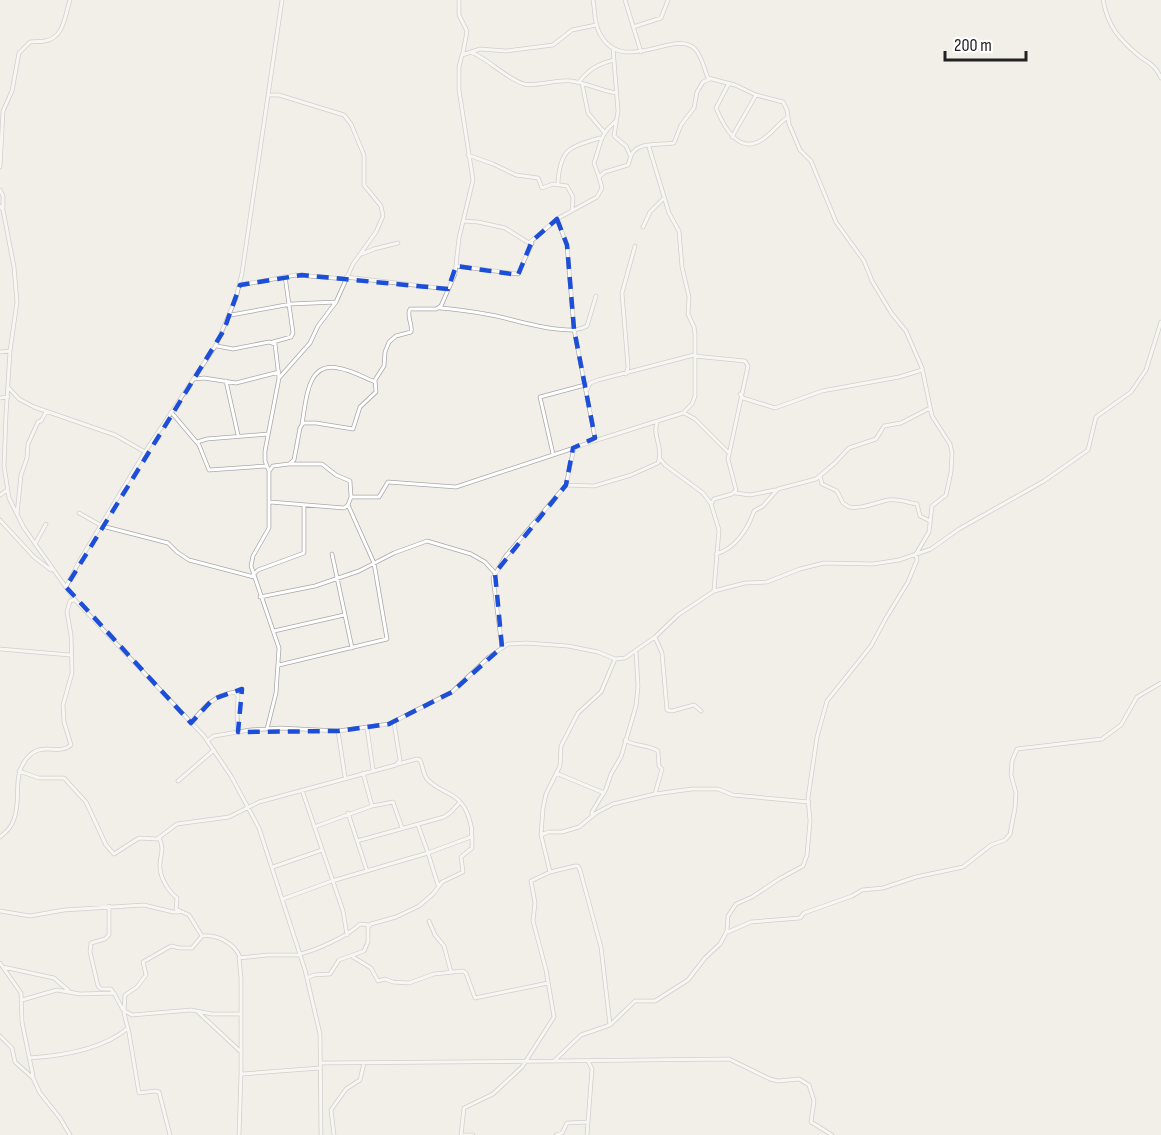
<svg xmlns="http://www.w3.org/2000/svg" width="1161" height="1135" viewBox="0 0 1161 1135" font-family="'Sofia Sans Condensed',sans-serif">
<rect width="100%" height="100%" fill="#f2efe9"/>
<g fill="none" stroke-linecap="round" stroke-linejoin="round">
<defs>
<path id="street" d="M 459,0 L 459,15 L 467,31 L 463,53
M 625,0 L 641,52
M 1103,0 C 1108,26 1118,38 1138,55 C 1149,64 1154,63 1161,78
M 633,27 L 661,18 L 668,0
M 613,48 L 618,111 L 614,136 L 626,146 L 630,155
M 471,52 C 490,60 505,78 524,84 C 537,87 556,79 571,81 C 587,83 601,91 617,93
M 579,82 C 589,69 598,64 614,60
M 582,83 L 588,113 L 604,132
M 729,83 L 716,108 C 724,127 739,156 763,139 C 772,133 779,123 788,117
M 269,95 L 279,95 L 344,115 L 351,124 L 364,155 L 364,185 L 381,206 L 383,216 L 376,232 L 353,264 L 336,302 L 318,326 L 310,343 L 279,378
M 732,137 L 756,95
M 468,155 L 493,164 L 516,175 L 538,178 L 542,188 L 553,184 L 567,186 L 573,197 L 572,210
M 0,167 L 3,111 L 12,91 L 19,53 L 30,42 C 35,41 40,42 45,41 C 64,38 65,15 70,0
M 599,177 L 594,163 C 601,144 599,135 616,121
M 558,183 C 560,149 569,147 600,138
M 0,190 L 3,196 L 3,208
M 0,206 L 3,210 L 14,267 L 17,302 L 10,351 L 6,415 L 4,466 L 9,498 L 24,528 L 75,600 L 204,736 L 231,776 L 259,828 L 305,970 L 320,1034 L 321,1135
M 463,221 L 478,222 L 505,228 L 529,243 L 557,219
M 643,227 L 650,212 L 664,198
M 362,254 L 374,249 L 398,243
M 456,266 L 518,274 L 532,243
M 346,277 L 447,289
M 240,285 L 296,275 L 346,279
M 440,308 C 456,309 475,312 491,315 C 514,319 568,338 587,326 L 596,296
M 231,315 L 291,304 L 336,302
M 273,342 L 291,337 L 293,333 L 285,276
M 217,346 L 233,349 L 269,342 L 275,344 L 279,378 L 265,451 L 265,461 L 269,471
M 0,352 L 10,351
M 694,356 L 745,361 L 748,366 L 728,459 L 736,490 L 732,494 L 714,499 L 711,504
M 626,374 L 628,367 L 622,293 L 635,246
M 194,379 L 204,378 L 236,383 L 279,372
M 226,381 L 238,435
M 8,387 L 19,399 L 34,407 L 115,435 L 145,452
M 587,390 L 590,383 L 598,380 L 694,355
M 740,394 L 743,398 L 775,408 L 822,391 L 899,377 L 922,370
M 0,398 L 8,397
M 171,412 L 199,445 L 209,470 L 266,466
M 684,413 L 695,419 L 728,452
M 302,424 C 306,403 306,361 338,368 C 351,370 363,377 375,382
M 594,441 L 683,413 L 692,404 L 695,396 L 695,334 L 694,327 L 688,314 L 689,297 L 682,267 L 679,231 L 669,213 L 649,147
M 197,442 L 207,439 L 268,434
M 553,454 L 540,397 L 585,385
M 660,459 L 665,465 L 703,493 L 711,504 L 719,530 L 714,590
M 290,464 L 322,464 L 336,475 L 350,481 L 351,497
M 820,476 L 822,484 L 837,491 L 843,503 L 849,507 C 863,509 874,503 888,500 C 899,498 908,503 917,504 L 920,516 L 930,521
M 566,485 L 594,486 L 631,475 L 658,463 C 664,449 652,435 657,423
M 735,493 L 750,495 L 775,490
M 0,495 L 7,490
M 270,502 L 344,508 L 348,505 L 351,497 L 379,497 L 388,482 L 456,487 L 574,448
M 79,513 L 102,526 L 168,543 L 177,552 L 189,560 L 254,577
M 17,514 L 21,475 L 27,458 L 28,444 L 38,422 L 41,421 L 46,412
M 0,520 L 34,557 L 51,570
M 35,544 L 46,524
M 332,554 L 352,648
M 716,554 C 735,549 748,529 754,511 L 763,506 L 778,489 L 816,479 L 835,463 L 849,448 L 876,439 L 884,426 L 901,423 L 930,408
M 253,575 L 258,570 L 304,553 L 304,506
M 66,587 L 80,560 L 145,452 L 216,345 L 236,298 L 242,273 L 282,0
M 260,597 L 315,586 L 359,571 L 394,553 L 427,541 L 471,554 L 485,562 L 495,573
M 274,631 L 344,615
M 655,637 L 662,653 L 667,710 L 672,711 L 694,705 L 701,711
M 502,647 L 493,578 L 505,557 L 566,485 L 574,448 L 594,441 L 595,438 L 574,329 L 567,245 L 557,219 L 597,197 L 602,188 L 599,177 L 605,172 L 628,165 C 630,161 630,155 634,151 C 642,142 663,145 674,143 L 681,125 L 694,108 L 697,92 L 703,82 L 710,79
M 0,649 L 70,655
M 279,665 L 387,639 L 374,563 L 348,505
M 191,723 C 204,707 214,695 235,692 L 238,696 L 237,714 L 238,732
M 367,728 L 373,770
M 267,729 L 276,693 L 279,648 L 251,566 L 253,556 L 269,528 L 269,471 L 273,466 L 289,464 L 294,460 L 300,428 L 303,423 L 316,423 L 353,429 L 360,407 L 376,392 L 375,380 L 384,366 L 385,352 L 389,342 L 396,336 L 411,332 C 413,324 406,316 410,309 L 436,309 L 441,306 L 455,274 L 459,238 L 473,180 L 459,90 L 459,67 L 462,55 L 480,49 L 506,51 L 553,45 L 572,30 L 596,25
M 338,731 L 345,777
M 625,740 C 635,747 648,744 658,751 L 659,766 L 662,769 L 655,794
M 207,741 L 214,736 L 250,730 L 280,728 L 338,731 L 389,724 L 452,692 L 489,657 L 508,644 L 526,643 L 568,646 L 598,652 L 615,659 L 625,658 L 655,637 L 678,615 L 714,591 L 745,583 L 767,582 L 800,569 L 824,563 L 873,564 L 899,560 L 931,549 L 959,529 L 1044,481 L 1088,450 L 1096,417 L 1131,392 L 1146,370 L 1161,322
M 398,764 L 417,759 L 420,760 C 423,766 423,774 427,779 C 441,795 460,790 469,818 C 471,825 473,830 471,837 L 428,853 L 438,885
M 19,771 L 39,778 L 64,778 L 86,802 L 106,845 L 114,854 L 139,838 L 157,839 L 177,824 L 229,817 L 259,802 L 396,765 L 400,760 L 394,723
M 363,773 L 372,806
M 556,773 L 604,793
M 178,781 L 214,750
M 302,790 L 343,911 L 347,935
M 348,813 L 367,871
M 592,816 L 592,812 L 606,789 L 611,774 L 621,757 L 636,706 L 638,686 L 636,652
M 314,827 L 372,806 L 393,802 L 402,828
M 541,835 L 543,808 L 546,794 L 560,766 L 561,746 L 578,713 L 601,692 L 615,659
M 0,837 C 6,832 12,827 14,819 C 22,798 11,775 28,757 C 42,741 59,756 71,745 L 64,722 L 63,705 L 72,673 L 71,635 L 67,612 L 70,601 L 74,600
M 159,838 C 165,849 160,855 160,865 C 159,877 169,892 177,898 L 176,909 L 189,915 L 202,936
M 357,841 L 444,817 L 451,812 L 460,802
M 273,867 L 322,850
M 550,872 L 575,866 L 578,866 L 580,870 L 601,947 L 610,1025
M 283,899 L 332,881 L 428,853 L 418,825
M 109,906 L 109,935 L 105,939 L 91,943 L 90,952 L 98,986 L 101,989 L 111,989 L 113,992
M 0,911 L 30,916 L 64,910 L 144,905 L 173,912 L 179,912
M 429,921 L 435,935 L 444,946 L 451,972
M 728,932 L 751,922 L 800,918 L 804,913 L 852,896 L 862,890 L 883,888 L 916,877 L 963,867 L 991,845 L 1005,840 L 1010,834 L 1015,808 L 1016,793 L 1011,775 L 1012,761 L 1017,749 L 1102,739 L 1121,725 L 1137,697 L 1161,683
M 300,954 C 317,950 348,936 360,924 L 370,925
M 353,957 L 371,968 L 378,981 L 385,979 L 393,982 L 409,983 L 434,974 L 463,971 L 466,973 L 475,998 L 548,983
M 0,963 L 21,993 L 22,1022 L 33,1076
M 3,967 L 54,978 L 69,991
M 307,978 L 314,975 L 330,974 L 339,960 L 364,951 L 368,942 L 368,927 L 371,924 L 396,917 L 419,906 L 433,894 L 442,882 L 463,872 L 461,857 L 472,848 L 472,836
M 22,1000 L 57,990 L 80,994 L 114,993 L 123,1010 L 132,1015 L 191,1010 L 212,1014 L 241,1014
M 124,1011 L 125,995 L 137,987 L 146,975 L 143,962 L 171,946 L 180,948 L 192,948 L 202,936 C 217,934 234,943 240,957
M 198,1012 L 241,1052
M 124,1013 L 129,1033 L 139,1093 L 155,1091 L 159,1092 L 170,1135
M 0,1036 L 12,1048 L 15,1062 L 33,1078 L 40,1093 L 60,1118 L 70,1135
M 29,1058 C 62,1056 102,1050 128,1028
M 554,1061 L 729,1059 L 770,1079 L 778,1081 L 799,1079 L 809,1085 L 814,1101 L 811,1122 L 832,1135
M 321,1063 L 554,1061 L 581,1035 L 610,1025 L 635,1001 L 655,1001 L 688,980 L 705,958 L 720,944 L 727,931 L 728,916 L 736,904 L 752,897 L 779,879 L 803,866 L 807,855 L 810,821 L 808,798 L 817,737 L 827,701 L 871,646 L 886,618 L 908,582 L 917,560 L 916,554 L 929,532 L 932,506 L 946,495 L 951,472 L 952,453 L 950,444 L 932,416 L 922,368 L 906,331 L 892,314 L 872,281 L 864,261 L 836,222 L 811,161 L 800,150 L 789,124 L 787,110 L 783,102 L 756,95 L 735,85 L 708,78 C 704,69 702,56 695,49 C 675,28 621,78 599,32 C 594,22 595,10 593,0
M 242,1074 L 320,1068
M 239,1135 L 241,1074 L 241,978 L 239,958 L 267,955 L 300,955
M 334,1135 L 331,1110 L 346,1089 L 360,1080 L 364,1063
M 461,1135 L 464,1108 L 493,1094 L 522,1067 L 554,1017 L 546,970 L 533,921 L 535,903 L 531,881 L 550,872 L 541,835 L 548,832 L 562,832 L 579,827 L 596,813 L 613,804 L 655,794 L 692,789 L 718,789 L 733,795 L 809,802
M 461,1135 L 473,1135
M 556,1135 L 562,1133 L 567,1123 L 588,1122
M 587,1135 L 592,1069 L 588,1061"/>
</defs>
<!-- street casing -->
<use href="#street" stroke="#a9a9a9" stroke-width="4.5"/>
<!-- street -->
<use href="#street" stroke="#fff" stroke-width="3"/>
</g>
<!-- marked area -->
<path d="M0 0H1161V1135H0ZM 557,219 L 567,245 L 574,329 L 595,438 L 573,448 L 566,485 L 495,573 L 502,647 L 452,692 L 389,724 L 338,731 L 238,732 L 242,689 L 213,699 L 191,723 L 66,587 L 224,330 L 240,285 L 302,275 L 448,289 L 456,266 L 518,275 L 532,241 Z" fill="#f2efe9" fill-opacity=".55" fill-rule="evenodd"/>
<path fill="none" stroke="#1d4ed8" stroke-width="4.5" stroke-dasharray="12 8" stroke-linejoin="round" d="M 557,219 L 567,245 L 574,329 L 595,438 L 573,448 L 566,485 L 495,573 L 502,647 L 452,692 L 389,724 L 338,731 L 238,732 L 242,689 L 213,699 L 191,723 L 66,587 L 224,330 L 240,285 L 302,275 L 448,289 L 456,266 L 518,275 L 532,241 Z"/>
<!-- scale -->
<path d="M945 51v9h81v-9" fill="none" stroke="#222222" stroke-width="3"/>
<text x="954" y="51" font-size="18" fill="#222222" stroke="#ffffff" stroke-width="4.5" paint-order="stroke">200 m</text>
</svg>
